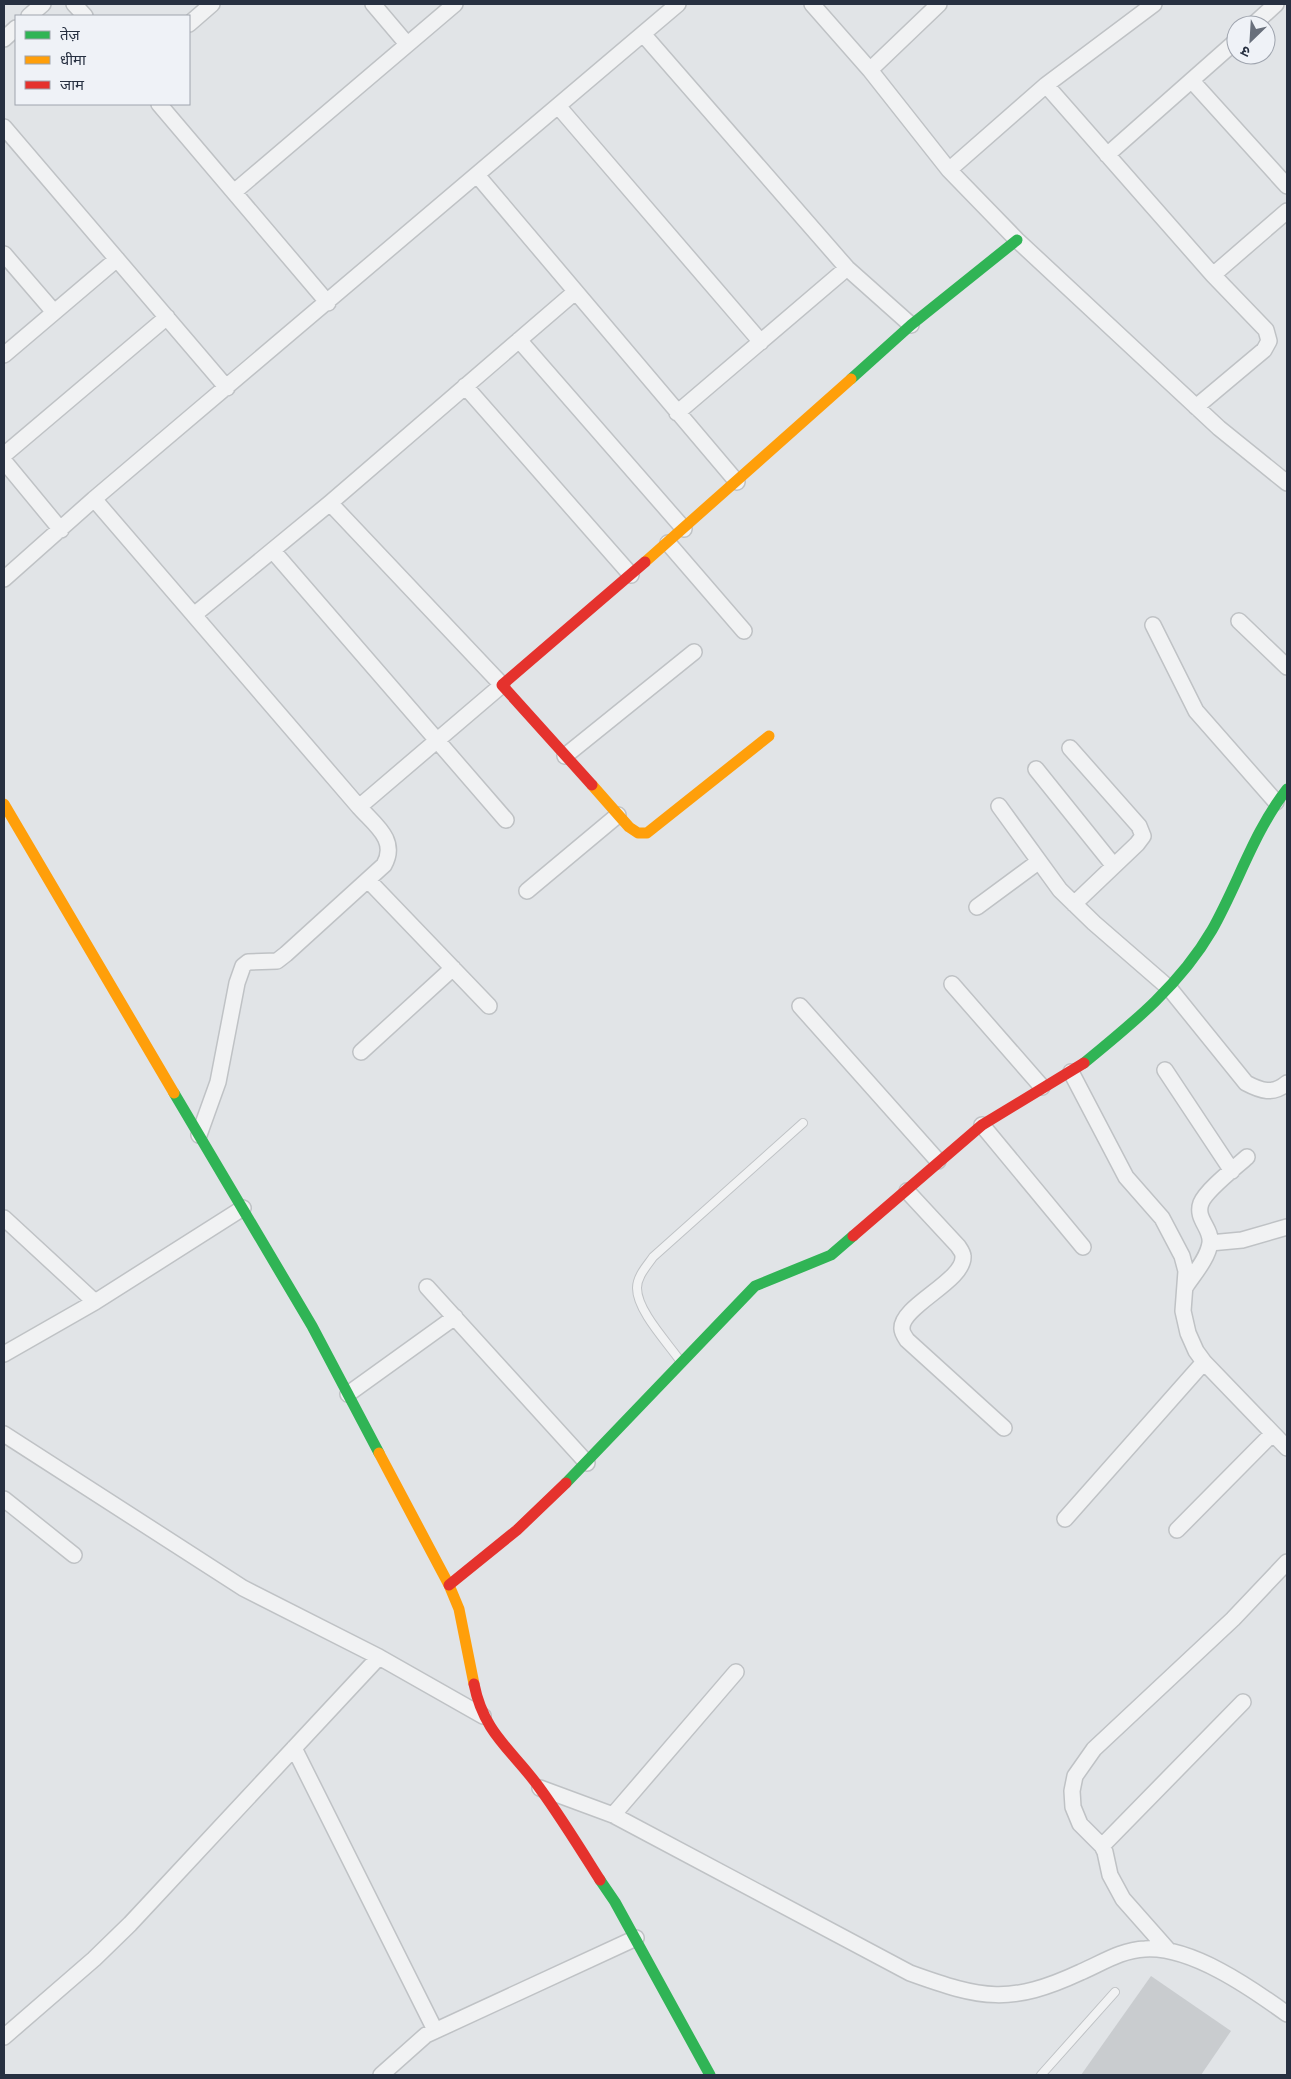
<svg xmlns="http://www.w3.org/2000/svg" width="1291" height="2079" viewBox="0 0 1291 2079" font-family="Manrope,'Noto Sans Devanagari',sans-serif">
<rect width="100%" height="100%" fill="#e1e4e7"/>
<!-- building -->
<path fill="#c9cccf" d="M 1151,1976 L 1231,2031 L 1201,2075 L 1081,2075 Z"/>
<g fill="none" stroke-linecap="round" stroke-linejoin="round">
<defs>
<path id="lane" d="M 681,1362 C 668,1343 637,1311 637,1288 C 637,1276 647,1266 653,1257 L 803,1123
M 1041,2075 L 1115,1992"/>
<path id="street" d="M 74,4 L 85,16
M 373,4 L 407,44
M 812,4 L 870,70 L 949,170 L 1017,240 L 1219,428 L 1287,483
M 29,16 L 43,4
M 189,24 L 212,4
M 1253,25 L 1276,4
M 643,34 L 847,268 L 911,325
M 4,39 L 16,28
M 870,70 L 939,4
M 1192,81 L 1287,186
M 1046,85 L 1213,275 L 1266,330 L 1269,341 L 1264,350 L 1196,407
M 159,104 L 328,303
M 558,106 L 761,342
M 4,127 L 227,388
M 1107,155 L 1236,41
M 949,170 L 1046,85 L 1154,4
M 477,175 L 737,482
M 234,192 L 455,4
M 4,254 L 54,312
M 1213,275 L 1287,211
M 519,340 L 684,529
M 4,355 L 117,259
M 465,386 L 631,575
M 677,413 L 847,268
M 4,455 L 167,317
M 4,461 L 61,530
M 94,499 L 359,807 L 502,685 L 330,503
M 668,543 L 744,631
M 273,551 L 506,820
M 4,579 L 94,499 L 678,4
M 194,615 L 330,503 L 575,292
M 1239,621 L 1287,667
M 1153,625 L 1196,711 L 1276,802
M 1070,748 L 1139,826 L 1143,836 L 1137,844 L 1074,904
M 565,756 L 694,652
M 1036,769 L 1114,866
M 999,806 L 1060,890 L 1094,923 L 1170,989 L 1246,1083 C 1261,1091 1273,1095 1287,1083
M 368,880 L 489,1006
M 527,891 L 618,815
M 977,907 L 1038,862
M 952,984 L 1042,1087
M 800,1006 L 938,1161
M 361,1052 L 453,968
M 1165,1070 L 1232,1171
M 1071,1072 L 1126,1177 L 1162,1218 L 1182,1256 L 1186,1271 L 1183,1311 L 1188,1333 L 1196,1351 L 1204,1362 L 1287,1448
M 982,1125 L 1083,1247
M 199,1135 L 218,1082 L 237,983 L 243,966 L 248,962 L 277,961 L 286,954 L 384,865 C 398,840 375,825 359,807
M 907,1191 L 958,1246 C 960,1249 963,1253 963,1256 C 965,1281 900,1306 902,1329 C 902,1332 905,1337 907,1340 L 1004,1428
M 4,1218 L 95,1302
M 1210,1243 L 1242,1240 L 1287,1227
M 1186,1286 C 1194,1274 1208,1258 1210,1243 C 1212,1228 1195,1219 1201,1203 C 1206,1190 1236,1167 1247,1157
M 427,1287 L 587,1463
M 4,1354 L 95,1302 L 243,1208
M 348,1394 L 455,1317
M 4,1434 L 243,1588 L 379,1657 L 483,1716
M 4,1499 L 74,1555
M 1065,1519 L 1204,1362
M 1177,1530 L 1272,1434
M 294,1748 L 435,2030
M 540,1788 L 613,1815 L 910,1973 C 982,1999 1010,2005 1081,1972 C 1102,1963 1121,1950 1145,1949 C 1191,1946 1251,1988 1287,2014
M 613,1815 L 736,1672
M 1102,1846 L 1243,1702
M 1169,1951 L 1123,1899 L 1110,1875 L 1105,1852 L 1102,1846 L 1080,1824 L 1073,1807 L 1072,1791 L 1075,1776 L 1094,1749 L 1233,1619 L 1287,1562
M 4,2037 L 94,1959 L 130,1924 L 379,1657
M 381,2075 L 426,2035 L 636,1938"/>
</defs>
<!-- lane casing -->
<use href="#lane" stroke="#bfc2c5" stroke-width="10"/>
<!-- street casing -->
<use href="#street" stroke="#bfc2c5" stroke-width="18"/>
<!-- lane -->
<use href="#lane" stroke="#f1f2f3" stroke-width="8"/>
<!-- street -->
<use href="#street" stroke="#f1f2f3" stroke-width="15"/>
<!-- fast -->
<path stroke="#30b455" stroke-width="11" d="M 851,379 L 911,325 L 1017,240
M 1084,1063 C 1133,1023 1180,985 1212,930 C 1239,882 1253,833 1287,789
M 174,1093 L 312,1326 L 379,1453
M 566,1483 L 755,1286 L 831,1255 L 853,1236
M 600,1880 L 615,1902 L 710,2075"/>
<!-- slow -->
<path stroke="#ff9f0a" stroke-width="11" d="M 645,562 L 851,379
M 592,785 L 629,827 L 638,833 L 647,833 L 769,736
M 4,804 L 174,1093
M 379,1453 L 449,1585 L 459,1609 L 474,1684"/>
<!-- jam -->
<path stroke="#e5322d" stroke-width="11" d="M 592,785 L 502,685 L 645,562
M 853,1236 L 982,1125 L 1084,1063
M 449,1585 L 517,1530 L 566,1483
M 474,1684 C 484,1735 514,1751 541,1790 C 562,1819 581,1850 600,1880"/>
</g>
<!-- border -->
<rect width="1291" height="2079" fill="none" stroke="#273041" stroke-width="10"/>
<!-- legend -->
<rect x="15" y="15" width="175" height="90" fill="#eff2f7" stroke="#9fa4ae"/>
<rect x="25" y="31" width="25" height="8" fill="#30b455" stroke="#9fa4ae"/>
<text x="60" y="40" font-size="15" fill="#273041">तेज़</text>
<rect x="25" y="56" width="25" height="8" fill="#ff9f0a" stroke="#9fa4ae"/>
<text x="60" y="65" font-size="15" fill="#273041">धीमा</text>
<rect x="25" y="81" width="25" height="8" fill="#e5322d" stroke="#9fa4ae"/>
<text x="60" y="90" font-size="15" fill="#273041">जाम</text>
<!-- north arrow -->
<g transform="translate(1251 40) rotate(205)"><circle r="24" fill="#eff2f7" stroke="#9fa4ae"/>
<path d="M0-4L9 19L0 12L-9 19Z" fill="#686f7b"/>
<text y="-8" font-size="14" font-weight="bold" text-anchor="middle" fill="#273041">उ</text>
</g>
</svg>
